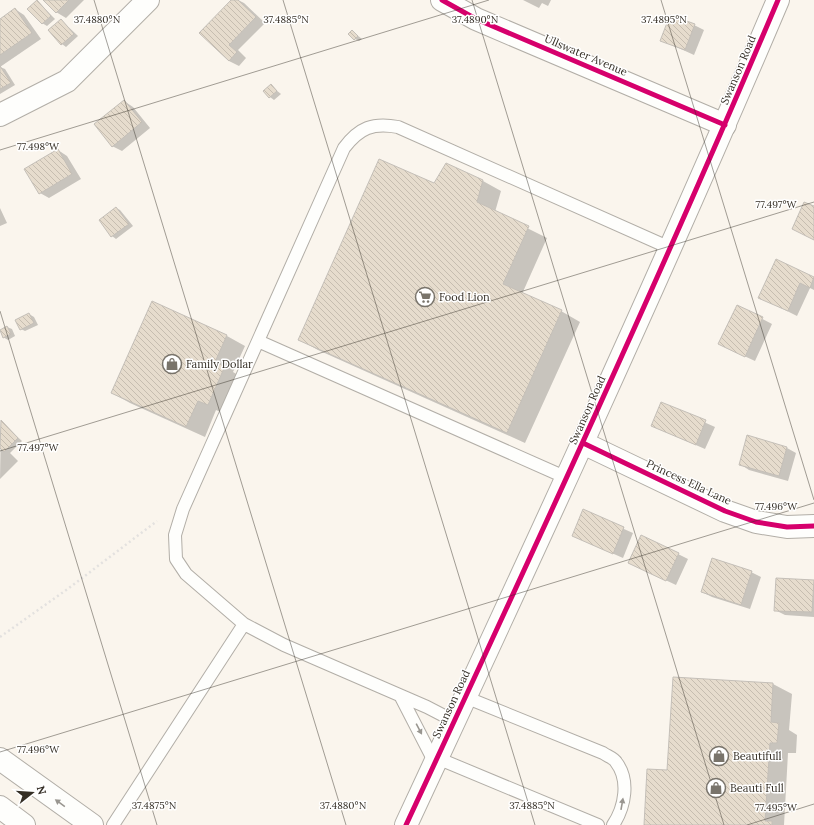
<svg xmlns="http://www.w3.org/2000/svg" width="814" height="825" viewBox="0 0 814 825" font-family="Lora,serif">
<defs>
<pattern id="building-back-hatch" width="6" height="6" patternUnits="userSpaceOnUse"><rect width="6" height="6" fill="#e6dccd"/><path d="M-1 5l2 2M0 0l6 6M5-1l2 2" fill="none" stroke="#c6bdb0"/></pattern>
</defs>
<rect width="100%" height="100%" fill="#faf5ed"/>
<!-- shadow -->
<path fill="#0003" d="M 45,0 L 84,0 L 66,18 L 56,12 Z
M 233,0 L 238,0 L 244,3 L 265,23 L 238,50 L 246,58 L 239,66 L 229,61 L 201,33 Z
M 523,0 L 551,0 L 548,6 L 542,3 L 539,8 Z
M 37,1 L 55,19 L 47,26 L 42,23 Z
M 15,9 L 24,15 L 41,39 L 0,67 L 5,69 L 15,85 L 0,94 L 0,20 Z
M 61,20 L 78,36 L 66,47 L 62,44 Z
M 694,25 L 704,30 L 694,55 L 661,40 Z
M 352,31 L 362,39 L 359,41 L 355,39 Z
M 271,86 L 281,94 L 274,100 L 270,97 Z
M 124,101 L 133,107 L 150,128 L 122,151 L 112,146 Z
M 58,150 L 67,156 L 81,179 L 49,198 L 40,193 Z
M 483,181 L 501,191 L 495,212 L 547,238 L 522,294 L 561,311 L 580,322 L 525,443 L 318,350 L 300,340 L 434,185 Z
M 0,208 L 7,223 L 0,226 Z
M 116,208 L 120,210 L 133,226 L 116,239 L 112,236 Z
M 776,261 L 814,278 L 814,290 L 810,288 L 797,316 L 759,297 Z
M 737,306 L 772,324 L 755,361 L 729,349 Z
M 29,314 L 34,317 L 38,325 L 25,331 L 21,329 Z
M 7,327 L 12,329 L 15,336 L 8,340 L 3,337 L 0,331 Z
M 227,336 L 245,346 L 233,372 L 243,378 L 227,415 L 216,410 L 205,437 L 130,403 L 112,393 Z
M 661,403 L 715,427 L 705,449 L 652,426 Z
M 1,422 L 22,441 L 10,453 L 18,461 L 0,479 Z
M 748,437 L 787,448 L 796,453 L 788,481 L 749,470 L 740,464 Z
M 583,511 L 633,533 L 623,558 L 573,536 Z
M 678,554 L 688,559 L 676,585 L 629,563 Z
M 751,572 L 761,577 L 750,609 L 712,597 L 702,592 Z
M 777,579 L 814,581 L 814,617 L 785,615 L 775,610 Z
M 674,678 L 773,684 L 792,694 L 789,730 L 797,735 L 796,753 L 788,753 L 784,825 L 645,825 L 668,771 Z"/>
<!-- building -->
<path fill="url(#building-back-hatch)" stroke="#c4bfb8" d="M 37,0 L 51,16 L 42,24 L 27,9 Z
M 43,0 L 69,0 L 56,13 Z
M 231,0 L 238,0 L 256,17 L 229,45 L 237,52 L 229,61 L 199,33 Z
M 15,8 L 32,33 L 0,55 L 0,19 Z
M 670,15 L 695,24 L 685,50 L 660,41 Z
M 61,19 L 74,34 L 61,45 L 48,30 Z
M 352,30 L 358,36 L 354,40 L 348,34 Z
M 0,66 L 11,83 L 0,89 Z
M 271,84 L 277,91 L 269,98 L 263,91 Z
M 124,100 L 142,122 L 112,147 L 94,124 Z
M 58,149 L 72,174 L 39,194 L 24,169 Z
M 379,159 L 434,183 L 446,163 L 483,180 L 477,202 L 529,226 L 503,284 L 562,310 L 507,433 L 298,340 Z
M 804,202 L 814,206 L 814,240 L 792,229 Z
M 116,207 L 129,224 L 111,237 L 99,220 Z
M 776,259 L 814,277 L 810,288 L 800,283 L 788,311 L 758,298 Z
M 152,301 L 227,335 L 215,362 L 225,366 L 208,405 L 198,401 L 186,427 L 111,393 Z
M 737,305 L 763,317 L 745,357 L 718,344 Z
M 29,313 L 34,323 L 20,330 L 15,320 Z
M 7,326 L 11,334 L 3,338 L 0,330 Z
M 661,402 L 706,420 L 696,445 L 651,426 Z
M 1,420 L 18,438 L 4,452 L 0,448 Z
M 747,435 L 787,447 L 779,476 L 739,465 Z
M 583,509 L 624,527 L 613,554 L 572,536 Z
M 641,535 L 679,553 L 666,581 L 628,563 Z
M 712,558 L 752,571 L 741,605 L 701,592 Z
M 776,578 L 814,580 L 812,612 L 774,611 Z
M 673,677 L 773,683 L 771,722 L 779,723 L 777,743 L 770,743 L 765,821 L 772,821 L 772,825 L 644,825 L 647,769 L 667,770 Z"/>
<g fill="none" stroke-linecap="round" stroke-linejoin="round">
<defs>
<path id="lane" d="M 258,341 L 567,478
M 401,697 L 435,763
M 465,697 L 603,753 C 607,756 614,758 616,762 C 630,780 625,807 613,825
M 454,721 L 427,707 L 284,645 L 244,624 L 186,574 L 176,559 L 175,535 L 183,509 L 344,148 C 359,128 373,122 398,127 L 670,248
M 437,758 L 598,825
M 113,825 L 244,624"/>
<path id="street" d="M 442,0 L 476,19 L 725,125
M 0,115 L 67,81 L 148,0
M 583,443 L 725,511 L 756,522 L 787,527 L 814,526"/>
<path id="secondary" d="M 406,825 C 533,552 660,278 778,0"/>
<path id="primary" d="M 0,759 L 92,825
M 0,807 L 24,825"/>
</defs>
<!-- lane casing -->
<use href="#lane" stroke="#b2aea7" stroke-width="14"/>
<!-- street casing -->
<use href="#street" stroke="#b2aea7" stroke-width="24"/>
<!-- secondary casing -->
<use href="#secondary" stroke="#b2aea7" stroke-width="24"/>
<!-- primary casing -->
<use href="#primary" stroke="#b2aea7" stroke-width="24"/>
<!-- path -->
<path stroke="#e3e1df" stroke-width="2.5" stroke-dasharray="2 3" stroke-linecap="butt" d="M 0,637 L 69,588 L 157,521"/>
<!-- lane -->
<use href="#lane" stroke="#fefefc" stroke-width="12"/>
<!-- street -->
<use href="#street" stroke="#fefefc" stroke-width="22"/>
<!-- secondary -->
<use href="#secondary" stroke="#fefefc" stroke-width="22"/>
<!-- primary -->
<use href="#primary" stroke="#fefefc" stroke-width="22"/>
<defs>
<path id="cycleway" d="M 442,0 L 476,19 L 725,125
M 583,443 L 725,511 L 756,522 L 787,527 L 814,526
M 406,825 C 533,552 660,278 778,0"/>
</defs>
<!-- cycleway casing -->
<use href="#cycleway" stroke="#fff" stroke-width="8"/>
<!-- cycleway -->
<use href="#cycleway" stroke="#d6006c" stroke-width="5"/>
</g>
<!-- one-way arrows -->
<defs><path id="oneway-solid" d="M-6-.8H1V-3.2L6.5 0L1 3.2V.8H-6Z"/></defs>
<g fill="#999690">
<use href="#oneway-solid" transform="translate(419 729) rotate(62)"/>
<use href="#oneway-solid" transform="translate(60 803) rotate(-144)"/>
<use href="#oneway-solid" transform="translate(622 804) rotate(-80)"/>
</g>
<!-- ticks -->
<path fill="none" stroke="#342e25" stroke-width="1" stroke-opacity="0.45" d="M 94,0 L 346,825M 283,0 L 535,825M 472,0 L 724,825M 661,0 L 814,500M 0,150 L 489,0M 0,311 L 157,825M 0,451 L 814,202M 0,752 L 814,503M 747,825 L 814,804"/>
<!-- icons -->
<defs>
<symbol id="supermarket-ring" viewBox="-11 -11 22 22"><circle r="9.5" fill="#fff" stroke="#79746b" stroke-width="1.5"/><path d="M-6-5.5h2.5l.6 2H6L4.5 2H-2.5L-4.4-4H-6ZM-1.5 3.2a1.3 1.3 0 1 0 .1 0ZM3 3.2a1.3 1.3 0 1 0 .1 0Z" fill="#79746b"/></symbol>
<symbol id="shop-ring" viewBox="-11 -11 22 22"><circle r="9.5" fill="#fff" stroke="#79746b" stroke-width="1.5"/><path d="M-5-2.5h2.3a2.7 3.5 0 0 1 5.4 0H5L5.5 6h-11ZM-1.5-2.5h3a1.5 2.3 0 0 0-3 0Z" fill="#79746b"/></symbol>
</defs>
<g fill-rule="evenodd">
<use href="#supermarket-ring" x="414" y="286" width="22" height="22"/>
<use href="#shop-ring" x="161" y="353" width="22" height="22"/>
<use href="#shop-ring" x="708" y="745" width="22" height="22"/>
<use href="#shop-ring" x="705" y="777" width="22" height="22"/>
</g>
<g text-anchor="middle" stroke-width="3" stroke-linejoin="round" paint-order="stroke">
<!-- street labels -->
<g font-size="11" fill="#342e25" stroke="#fff">
<text transform="translate(586 55) rotate(23)" y="4">Ullswater Avenue</text>
<text transform="translate(738 70) rotate(-67)" y="4">Swanson Road</text>
<text transform="translate(587 410) rotate(-66)" y="4">Swanson Road</text>
<text transform="translate(689 482) rotate(25)" y="4">Princess Ella Lane</text>
<text transform="translate(451 704) rotate(-65)" y="4">Swanson Road</text>
</g>
<!-- poi labels -->
<g font-size="11" fill="#342e25" stroke="#fff" text-anchor="start">
<text x="439" y="301">Food Lion</text>
<text x="186" y="368">Family Dollar</text>
<text x="733" y="760">Beautifull</text>
<text x="730" y="792">Beauti Full</text>
</g>
</g>
<g font-size="10" text-anchor="middle" fill="#342e25" stroke="#fff" stroke-width="3" stroke-linejoin="round" paint-order="stroke">
<text x="97" y="23">37.4880°N</text>
<text x="286" y="23">37.4885°N</text>
<text x="475" y="23">37.4890°N</text>
<text x="664" y="23">37.4895°N</text>
<text x="38" y="150">77.498°W</text>
<text x="776" y="208">77.497°W</text>
<text x="38" y="451">77.497°W</text>
<text x="776" y="510">77.496°W</text>
<text x="38" y="753">77.496°W</text>
<text x="154" y="809">37.4875°N</text>
<text x="343" y="809">37.4880°N</text>
<text x="532" y="809">37.4885°N</text>
<text x="776" y="811">77.495°W</text>
</g>
<!-- north arrow -->
<g transform="translate(32 793) rotate(73)" stroke="#ffffff" stroke-width="3" paint-order="stroke">
<path d="M0-3L7 15L0 10L-7 15Z" fill="#342e25"/>
<text y="-6" font-size="11" font-weight="bold" text-anchor="middle" fill="#342e25">N</text>
</g>
</svg>
